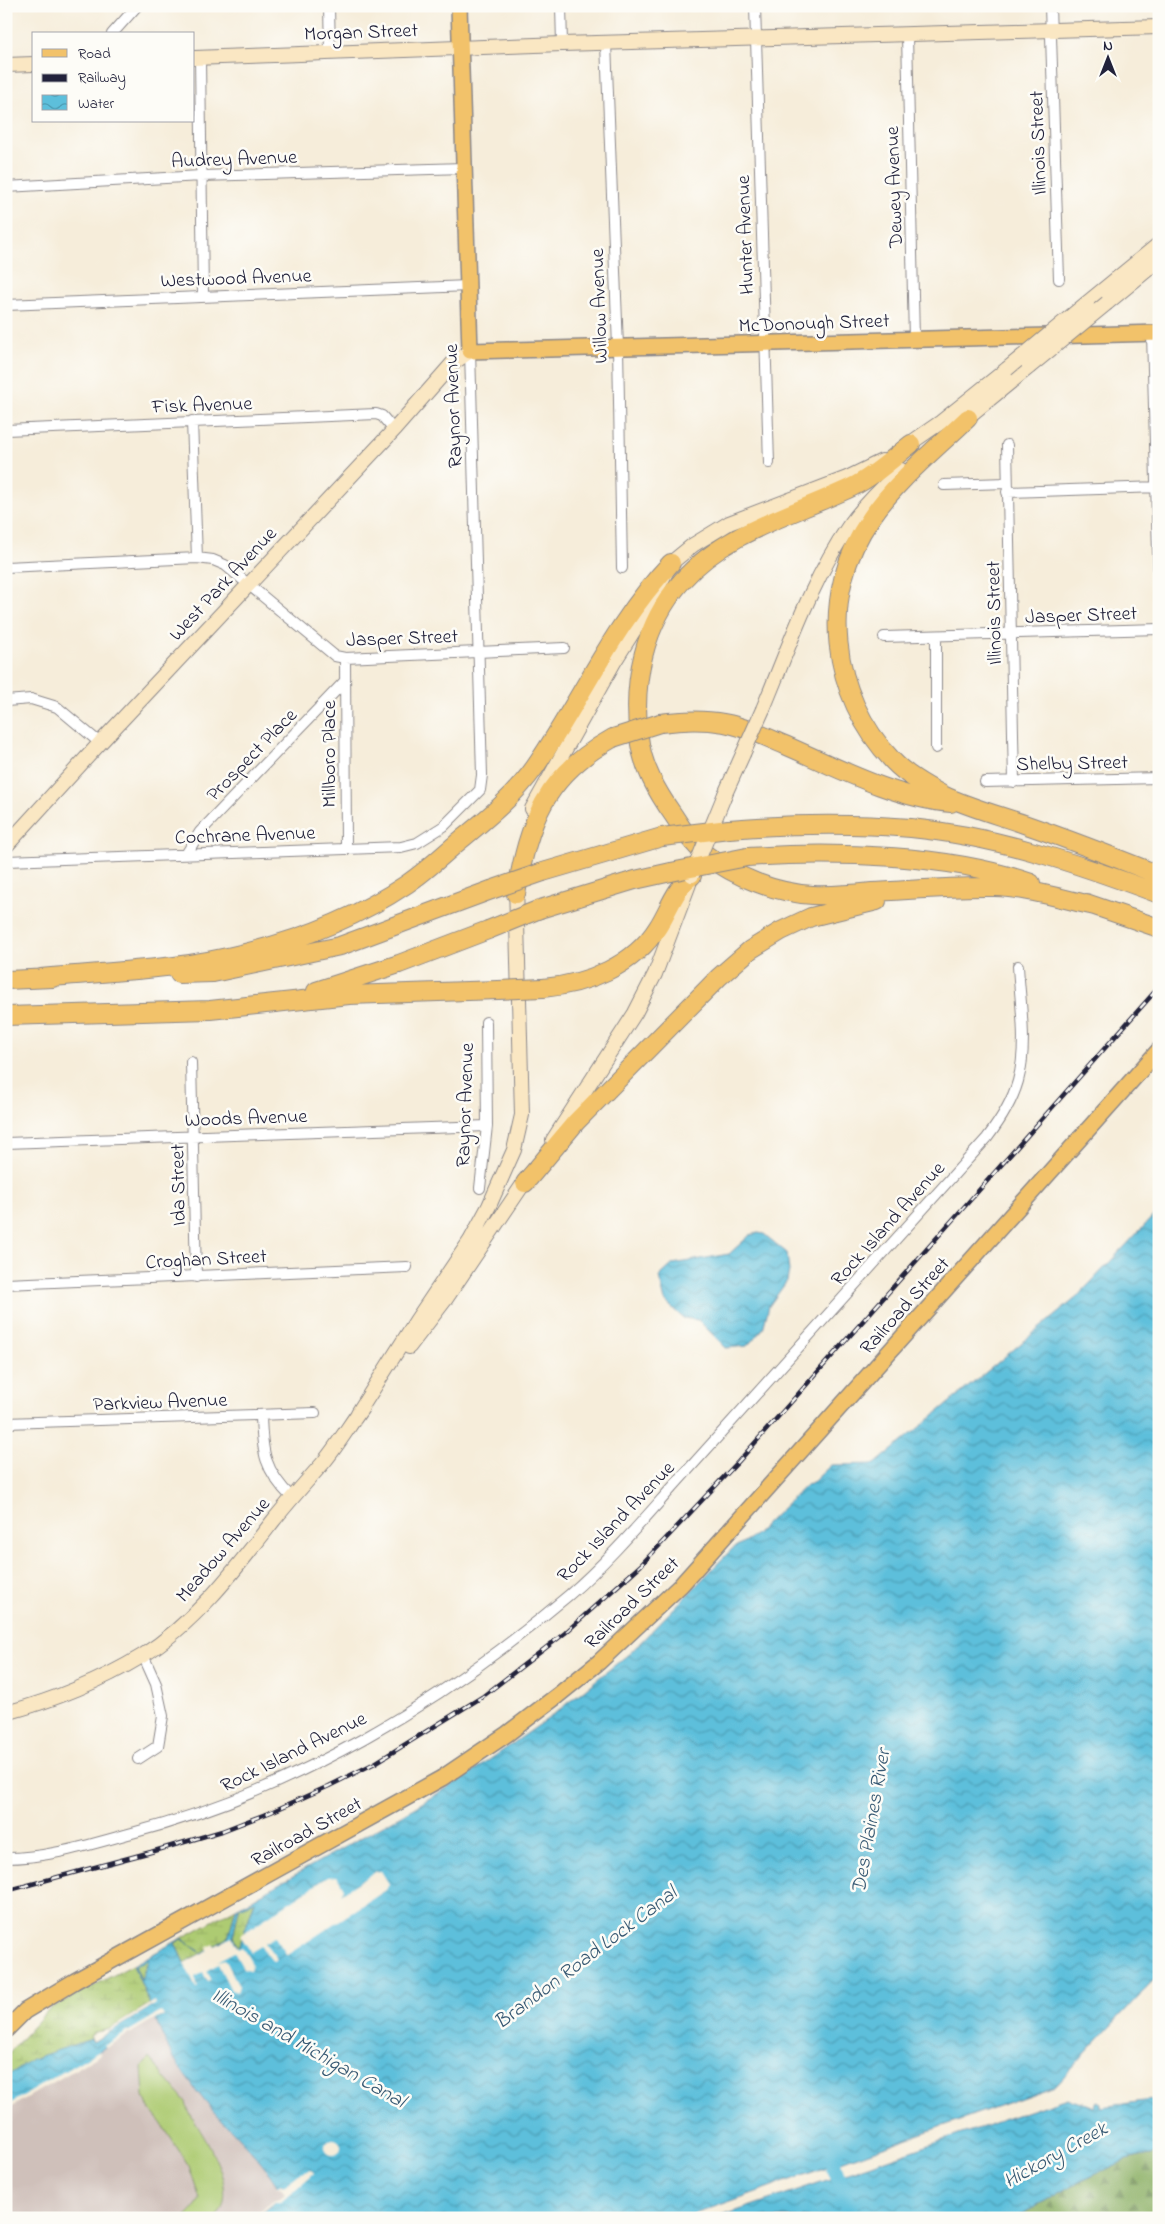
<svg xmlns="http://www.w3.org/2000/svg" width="1165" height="2224" viewBox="0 0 1165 2224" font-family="'Indie Flower',sans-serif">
<defs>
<pattern id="forest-firs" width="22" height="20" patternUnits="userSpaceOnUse" patternTransform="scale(1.25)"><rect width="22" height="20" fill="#8aaf64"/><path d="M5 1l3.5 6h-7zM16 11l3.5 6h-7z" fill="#708e54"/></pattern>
<pattern id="wetland-marsh" width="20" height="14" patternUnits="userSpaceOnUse" patternTransform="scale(1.25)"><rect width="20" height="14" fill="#adcb72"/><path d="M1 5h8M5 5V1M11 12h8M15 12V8" fill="none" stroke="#95ae64"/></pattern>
<pattern id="water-waves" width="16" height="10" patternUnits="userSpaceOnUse" patternTransform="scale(1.25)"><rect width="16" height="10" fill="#5dbfdb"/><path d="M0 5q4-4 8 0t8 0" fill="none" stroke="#4c9bb3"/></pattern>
</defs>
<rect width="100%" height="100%" fill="#fdfcf7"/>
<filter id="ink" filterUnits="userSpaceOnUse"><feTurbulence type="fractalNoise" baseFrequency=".02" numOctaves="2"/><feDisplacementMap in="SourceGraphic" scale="10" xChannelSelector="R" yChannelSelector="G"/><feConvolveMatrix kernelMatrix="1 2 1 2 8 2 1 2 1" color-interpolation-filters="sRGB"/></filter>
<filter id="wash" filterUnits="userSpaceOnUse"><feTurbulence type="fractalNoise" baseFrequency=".0096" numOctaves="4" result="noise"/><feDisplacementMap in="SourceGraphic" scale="20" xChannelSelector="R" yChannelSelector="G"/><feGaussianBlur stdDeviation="1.12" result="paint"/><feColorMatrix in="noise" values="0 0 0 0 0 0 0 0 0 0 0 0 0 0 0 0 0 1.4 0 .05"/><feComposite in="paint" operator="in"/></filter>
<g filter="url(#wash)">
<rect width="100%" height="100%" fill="#f6edda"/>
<!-- industrial -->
<path fill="#cfc0ba" d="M 155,2017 L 160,2031 L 180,2068 L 214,2111 L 252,2151 L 278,2186 L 281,2184 L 289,2194 L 275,2202 L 257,2218 L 6,2218 L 6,2108 Z"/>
<!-- grass -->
<path fill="#adcb72" stroke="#687656" d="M 149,2058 L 186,2102 L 188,2110 C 203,2136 243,2191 215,2218 L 185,2218 L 193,2210 L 200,2199 L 189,2166 L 161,2123 L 149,2109 L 144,2096 L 142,2067 Z"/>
<!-- forest -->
<path fill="url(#forest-firs)" stroke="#566850" d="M 1159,2153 L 1159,2218 L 1013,2218 L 1045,2202 L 1073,2185 L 1126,2160 Z"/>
<!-- wetland -->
<path fill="url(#wetland-marsh)" stroke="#687656" d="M 255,1900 L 239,1948 L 233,1937 L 239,1908 Z
M 236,1908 L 228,1938 L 184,1963 L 175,1943 L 182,1939 L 186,1941 L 182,1938 Z
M 149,1958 L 141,1980 L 135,1966 Z
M 133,1965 L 150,2004 L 110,2029 L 96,2032 L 90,2036 L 93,2042 L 6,2108 L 6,2056 L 49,2009 Z"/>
<!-- water -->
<path fill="url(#water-waves)" stroke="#40708b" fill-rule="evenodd" d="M 1159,1210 L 1159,1974 L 1055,2086 L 683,2218 L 257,2218 L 275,2202 L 289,2194 L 281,2184 L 278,2187 C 260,2157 236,2136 213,2111 C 188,2082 167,2053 155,2017 L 6,2108 L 6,2077 L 32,2059 L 91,2039 L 93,2042 L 151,2007 L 133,1965 L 182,1938 L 202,1953 L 228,1938 L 236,1908 L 412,1809 L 468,1775 L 549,1718 L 630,1653 L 732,1549 L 755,1535 L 806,1485 L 811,1484 L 831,1465 L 875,1464 L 1076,1298 ZM 255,1901 L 239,1947 L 238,1947 L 233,1937 L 239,1908 ZM 182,1939 L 201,1953 L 201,1954 L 184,1963 L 175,1943 ZM 149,1959 L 141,1980 L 135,1966 Z
M 758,1233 L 764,1234 L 787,1253 L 789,1271 L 787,1281 L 769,1306 L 763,1329 L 747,1346 L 726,1348 L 698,1320 L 683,1318 L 665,1301 L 659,1277 L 673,1264 L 729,1254 L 750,1235 Z
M 1067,2098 C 1076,2103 1085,2102 1094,2107 L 1097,2101 L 1101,2103 L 1101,2107 L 1159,2099 L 1159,2153 L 1126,2160 L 1073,2185 L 1045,2202 L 1013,2218 L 716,2218 Z"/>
<!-- pier -->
<path fill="#f6edda" d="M 381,1871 L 389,1884 L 386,1890 L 287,1955 L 275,1937 L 265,1943 L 277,1959 L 273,1962 L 261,1946 L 251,1952 L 240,1935 L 328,1877 L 337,1876 L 344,1889 L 341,1894 L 374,1872 Z
M 232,1937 L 238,1949 L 242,1947 L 252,1964 L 250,1970 L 243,1968 L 234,1952 L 217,1961 L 225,1959 L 239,1986 L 237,1992 L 231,1990 L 218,1964 L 207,1971 L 211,1979 L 208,1981 L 203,1973 L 195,1977 L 198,1987 L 196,1988 L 184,1963 L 208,1950 L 207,1948 L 214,1944 L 215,1946 Z
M 155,2001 L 156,2004 L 111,2031 L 110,2029 Z
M 161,2012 L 164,2016 L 151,2021 L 106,2048 L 104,2046 Z
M 98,2051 L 101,2053 L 100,2055 L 6,2110 L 6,2106 Z
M325 2147a8 8 0 1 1 16 0a8 8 0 1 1-16 0Z
M 311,2170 L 314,2173 L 281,2202 L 275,2202 L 254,2218 L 273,2200 L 281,2198 L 285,2194 L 280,2188 L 276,2188 L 281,2184 L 283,2187 L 299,2174 Z"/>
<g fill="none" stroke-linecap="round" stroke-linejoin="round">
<!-- river -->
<path stroke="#5dbfdb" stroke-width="16" d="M 837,2144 L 833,2165 L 853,2218"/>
</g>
</g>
<g filter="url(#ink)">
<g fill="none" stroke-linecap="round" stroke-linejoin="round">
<defs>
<path id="street" d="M 329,6 L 330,53
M 561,6 L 562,44
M 755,6 L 769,463
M 1050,6 L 1059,279
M 112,34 L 137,6
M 907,35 L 914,339
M 606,43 L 618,347 L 622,568
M 200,58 L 203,296
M 6,187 L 201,176 L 464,168
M 6,305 L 468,286
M 1152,333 L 1159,592
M 192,421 L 197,558
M 6,430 L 376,414 L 382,416 L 394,430
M 1007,445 L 1014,782
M 944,485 L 1007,483
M 1007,492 L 1159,487
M 6,567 L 197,558 L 213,560 L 225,565 L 335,656 L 345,658 L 564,648
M 936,636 L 936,748
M 884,637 L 1159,629
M 345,658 L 346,849
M 6,701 L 31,699 L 57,707 L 100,743
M 985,782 L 1159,778
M 187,853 L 200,832 L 345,681
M 6,861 L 401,847 L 417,843 L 444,826 L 480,790 L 482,775 L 470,351
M 191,1062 L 196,1277
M 6,1143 L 487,1126
M 480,1188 L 487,1126 L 486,1022
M 6,1284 L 407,1267
M 261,1415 C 262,1452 264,1470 292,1498
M 6,1423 L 315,1413
M 138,1759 L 158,1746 L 163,1716 L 156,1684 L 143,1655
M 6,1858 C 49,1858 91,1844 132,1833 C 293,1791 442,1703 569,1595 C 605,1564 637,1527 669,1491 L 987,1138 C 1000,1121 1012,1102 1018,1081 C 1028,1045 1020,1002 1018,966"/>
<path id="secondary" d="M 194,58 L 562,44 L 1159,27
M 6,65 L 34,64
M 1087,303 L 1159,244
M 1107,303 L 1159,260
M 959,424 L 1029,367
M 902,449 L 941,422 L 1007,369
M 763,709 C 789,647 811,581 849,526 C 864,505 883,487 901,470
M 725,794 L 743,754
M 532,809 L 614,662 L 641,619 L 671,563 L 693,545 L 729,523 L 847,478 L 882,461
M 6,846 L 100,743 L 394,430 L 452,364 L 470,351
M 553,1140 L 635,1013 L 655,974 L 689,884
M 409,1347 L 445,1300 L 530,1174
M 358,1413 L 416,1321 L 470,1241 L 489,1206 L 514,1150 L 522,1115 L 516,884
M 6,1713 C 54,1700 99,1682 142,1656 C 196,1622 235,1570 273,1521 C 289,1501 306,1482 323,1463 C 337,1446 349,1426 362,1408"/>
<path id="primary" d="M 459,6 L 470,351 L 1159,333
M 6,2030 L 25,2011 L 75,1981 L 442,1778 L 507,1734 L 557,1696 L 599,1662 L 681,1585 L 1159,1050"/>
<path id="highway" d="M 968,418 C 935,450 897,480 871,518 C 818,594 830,695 893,761 C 906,775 926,786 943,795 C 968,807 998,815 1024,824 C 1070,840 1114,857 1159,875
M 911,444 C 892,459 873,477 852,487 C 794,515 726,531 682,581 C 644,624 632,681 639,737 C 642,766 657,792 674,816 C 682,829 693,844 705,854 C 735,877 775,893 813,895 C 833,896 853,894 872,892 C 913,890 954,886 994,887 C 1028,888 1063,899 1095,906
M 660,723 C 681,720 703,719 724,723 C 746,727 766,737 785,745 C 835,767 897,799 951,803
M 729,829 C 789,824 851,823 911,828 C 996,836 1079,864 1159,894
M 747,857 C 834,851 949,854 1031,883
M 543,872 L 662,837
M 516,894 C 529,822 544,776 613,738
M 1086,903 L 1159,928
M 540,909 L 635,880 L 671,872
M 179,974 L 213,973 L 340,946 L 491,890
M 41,978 C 90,973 141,971 190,964 C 265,952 343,927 407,884 C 425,872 441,857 457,843 C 485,820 514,797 535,767 C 582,699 613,624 671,563
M 6,980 L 53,978
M 543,988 C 587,984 634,966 658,927 C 669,910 675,888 692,876
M 316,991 L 399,964 L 488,930
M 6,1016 L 210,1010 L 349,995 L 498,990
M 525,1183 L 576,1122 L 719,977 L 750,950 L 781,931 L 811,917 L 877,901"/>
</defs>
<!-- street casing -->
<use href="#street" stroke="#8c888a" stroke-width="12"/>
<!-- secondary casing -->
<use href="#secondary" stroke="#8c888a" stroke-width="16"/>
<!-- primary casing -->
<use href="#primary" stroke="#8c888a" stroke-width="18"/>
<!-- highway casing -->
<use href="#highway" stroke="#8c888a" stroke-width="20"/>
<!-- street -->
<use href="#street" stroke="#fff" stroke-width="10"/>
<!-- secondary -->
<use href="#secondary" stroke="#fae7c3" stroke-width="14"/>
<!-- primary -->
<use href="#primary" stroke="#f2c26a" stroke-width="15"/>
<!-- highway -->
<use href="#highway" stroke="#f2c26a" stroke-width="18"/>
<defs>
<path id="rail" d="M 6,1891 L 151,1852 L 222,1831 L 271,1812 L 329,1786 L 375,1763 L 482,1697 L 565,1633 L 641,1565 L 738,1462 L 1159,987"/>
</defs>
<!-- rail casing -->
<use href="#rail" stroke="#22223b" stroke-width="4.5"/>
<!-- rail -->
<use href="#rail" stroke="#fdfcf7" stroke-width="2.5" stroke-dasharray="8" stroke-linecap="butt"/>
<defs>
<path id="secondary-bridge" d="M 1029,367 L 1107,303
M 1007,369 L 1087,303
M 743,754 L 763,709
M 692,875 L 725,794"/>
<path id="highway-bridge" d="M 613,738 L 660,723
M 662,837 L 729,829
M 671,872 L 747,857
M 491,890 L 543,872
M 488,930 L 540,909
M 498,990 L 543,988"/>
</defs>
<!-- secondary-bridge casing -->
<use href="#secondary-bridge" stroke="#8c888a" stroke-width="16" stroke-linecap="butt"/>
<!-- highway-bridge casing -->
<use href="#highway-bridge" stroke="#8c888a" stroke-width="20" stroke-linecap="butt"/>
<!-- secondary-bridge -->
<use href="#secondary-bridge" stroke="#fae7c3" stroke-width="14"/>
<!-- highway-bridge -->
<use href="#highway-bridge" stroke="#f2c26a" stroke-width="18"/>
</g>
</g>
<g text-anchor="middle" stroke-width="5" stroke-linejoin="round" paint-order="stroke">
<!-- street labels -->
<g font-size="20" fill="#22223b" stroke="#fdfcf7">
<text transform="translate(361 31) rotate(-2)" y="7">Morgan Street</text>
<text transform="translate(1037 143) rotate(-92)" y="7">Illinois Street</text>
<text transform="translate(234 158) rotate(-2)" y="7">Audrey Avenue</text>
<text transform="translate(893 187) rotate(-92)" y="7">Dewey Avenue</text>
<text transform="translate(744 235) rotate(-92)" y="7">Hunter Avenue</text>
<text transform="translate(236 277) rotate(-2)" y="7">Westwood Avenue</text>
<text transform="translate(598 306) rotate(-92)" y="7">Willow Avenue</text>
<text transform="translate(814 322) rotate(-2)" y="7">McDonough Street</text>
<text transform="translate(202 404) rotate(-2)" y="7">Fisk Avenue</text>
<text transform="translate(452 406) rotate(-92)" y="7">Raynor Avenue</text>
<text transform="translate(222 583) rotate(-47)" y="7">West Park Avenue</text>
<text transform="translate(993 613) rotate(-91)" y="7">Illinois Street</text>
<text transform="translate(1081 614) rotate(-2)" y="7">Jasper Street</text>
<text transform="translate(402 637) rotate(-2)" y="7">Jasper Street</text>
<text transform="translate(251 754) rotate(-46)" y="7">Prospect Place</text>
<text transform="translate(328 754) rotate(-90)" y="7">Millboro Place</text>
<text transform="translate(1072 762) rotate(-1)" y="7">Shelby Street</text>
<text transform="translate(245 834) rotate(-2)" y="7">Cochrane Avenue</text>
<text transform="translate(464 1105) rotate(-88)" y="7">Raynor Avenue</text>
<text transform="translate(246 1117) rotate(-2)" y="7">Woods Avenue</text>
<text transform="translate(177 1185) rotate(-91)" y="7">Ida Street</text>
<text transform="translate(887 1223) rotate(-48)" y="7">Rock Island Avenue</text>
<text transform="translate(206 1258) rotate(-3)" y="7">Croghan Street</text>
<text transform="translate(904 1305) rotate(-48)" y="7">Railroad Street</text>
<text transform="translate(160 1401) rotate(-2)" y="7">Parkview Avenue</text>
<text transform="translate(615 1521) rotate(-46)" y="7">Rock Island Avenue</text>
<text transform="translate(222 1549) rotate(-49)" y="7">Meadow Avenue</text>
<text transform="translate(631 1602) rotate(-44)" y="7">Railroad Street</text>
<text transform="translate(293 1751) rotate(-26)" y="7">Rock Island Avenue</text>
<text transform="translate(306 1831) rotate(-29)" y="7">Railroad Street</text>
</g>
<!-- water labels -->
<g font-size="21" font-style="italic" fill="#375973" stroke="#fdfcf7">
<text transform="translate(870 1821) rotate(-80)" y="7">Des Plaines River</text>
<text transform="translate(585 1957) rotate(-37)" y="7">Brandon Road Lock Canal</text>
<text transform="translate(309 2047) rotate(30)" y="7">Illinois and Michigan Canal</text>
<text transform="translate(1055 2154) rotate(-29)" y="7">Hickory Creek</text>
</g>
</g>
<!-- margin -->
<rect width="1165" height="2224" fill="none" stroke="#fdfcf7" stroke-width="25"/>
<!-- legend -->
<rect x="32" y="32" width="162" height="90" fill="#fdfcf7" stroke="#a5a5ac"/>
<rect x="42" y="49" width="25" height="8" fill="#f2c26a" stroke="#a5a5ac"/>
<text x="78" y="58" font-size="15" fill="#22223b">Road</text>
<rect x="42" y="74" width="25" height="8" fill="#22223b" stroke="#a5a5ac"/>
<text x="78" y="82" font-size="15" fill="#22223b">Railway</text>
<rect x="42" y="95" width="25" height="15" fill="url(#water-waves)" stroke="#a5a5ac"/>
<text x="78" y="108" font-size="15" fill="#22223b">Water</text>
<!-- north arrow -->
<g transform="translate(1108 58)" stroke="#fdfcf7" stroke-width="4" paint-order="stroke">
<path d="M0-4L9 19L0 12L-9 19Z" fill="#22223b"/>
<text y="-8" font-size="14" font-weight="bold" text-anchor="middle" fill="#22223b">N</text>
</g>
</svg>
